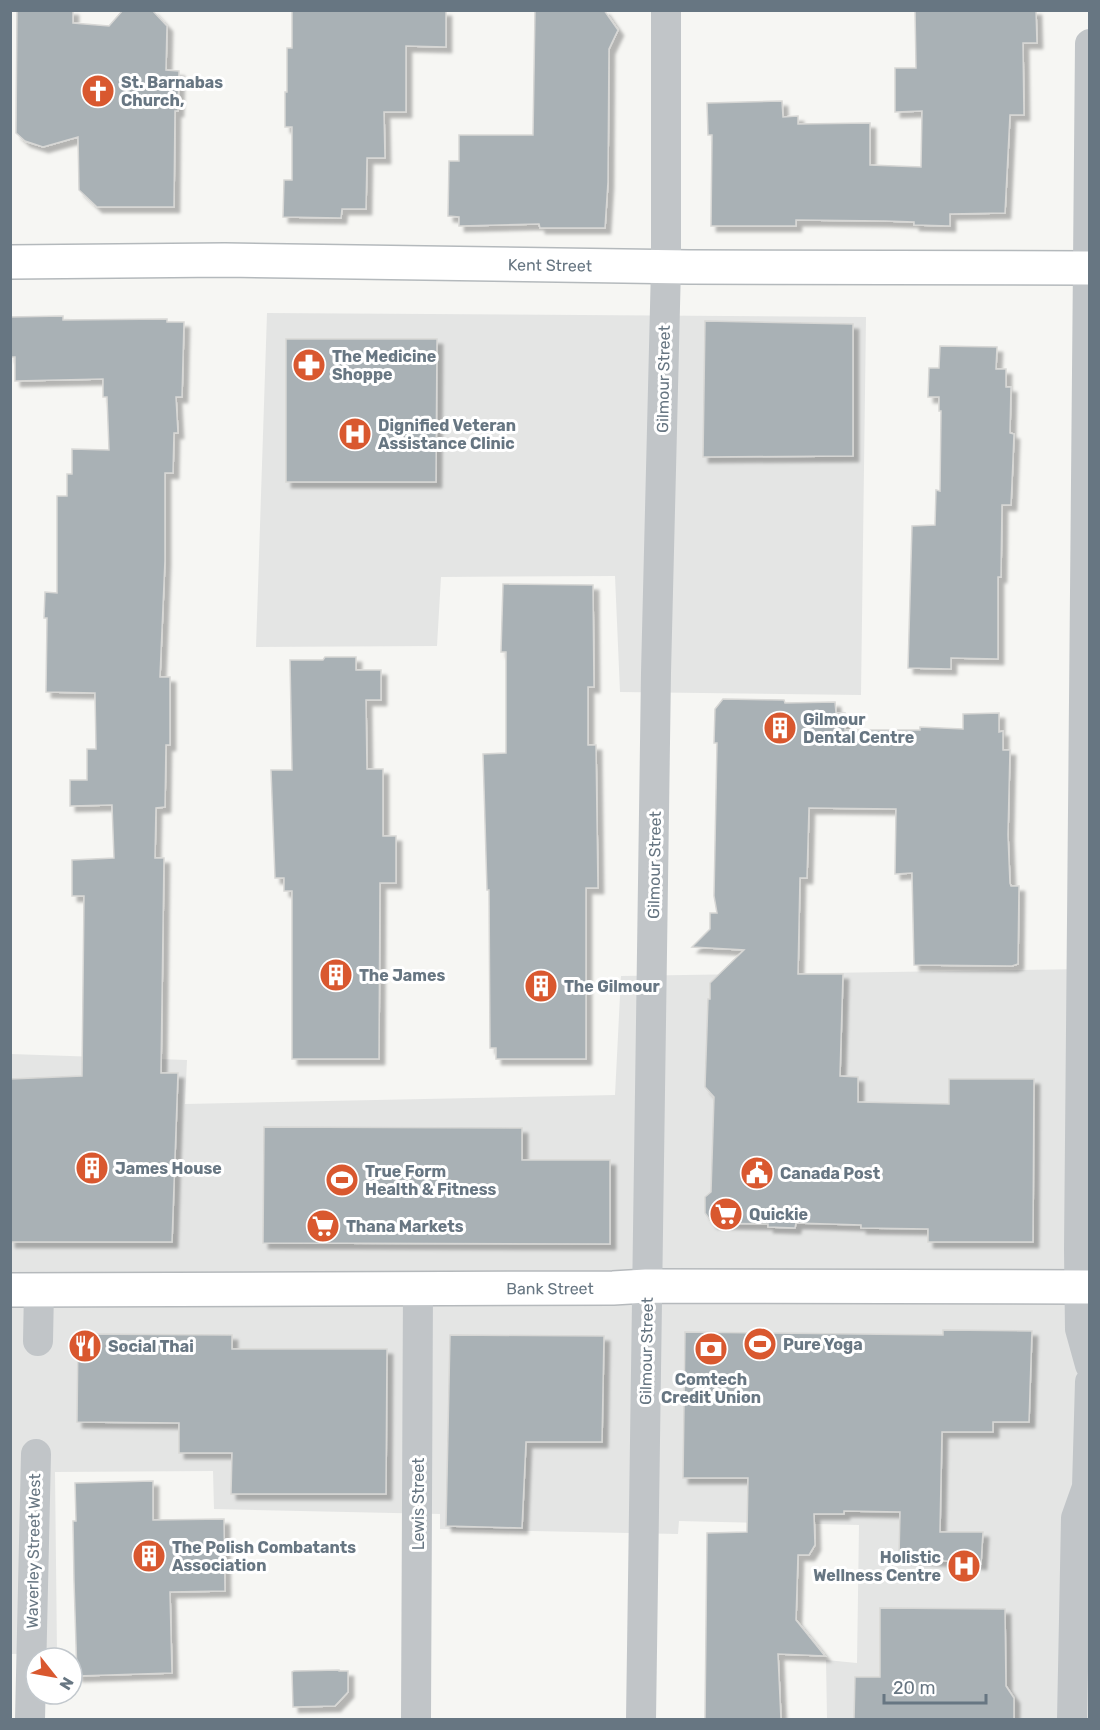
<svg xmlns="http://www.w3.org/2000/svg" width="1100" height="1730" viewBox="0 0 1100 1730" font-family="Rubik,sans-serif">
<defs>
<filter id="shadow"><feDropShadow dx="5.5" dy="5.5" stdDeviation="1.5" flood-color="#0004"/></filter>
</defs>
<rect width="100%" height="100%" fill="#f6f6f3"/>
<!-- built -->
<path fill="#e4e5e4" d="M 267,313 L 866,317 L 861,695 L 620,692 L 615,576 L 441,577 L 437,646 L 256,647 Z
M 1089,969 L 1089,1719 L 827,1719 L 826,1660 L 857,1663 L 859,1525 L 679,1521 L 678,1534 L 440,1529 L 440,1514 L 214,1509 L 213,1471 L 55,1472 L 57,1653 L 11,1654 L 11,1054 L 187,1060 L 185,1104 L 615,1095 L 621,976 Z"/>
<!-- building -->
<path fill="#a9b1b5" stroke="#d7d7d5" stroke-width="1.5" filter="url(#shadow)" d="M 17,10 L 73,10 L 73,23 L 109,26 L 123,10 L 152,10 L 167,26 L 166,70 L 179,71 L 178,111 L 175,111 L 174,207 L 97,207 L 79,190 L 78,137 L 43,147 L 25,141 L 16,133 Z
M 292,10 L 446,11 L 446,47 L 406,46 L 406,112 L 384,112 L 385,158 L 367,158 L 366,209 L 342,209 L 341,218 L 283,217 L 284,180 L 292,180 L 292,127 L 285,127 L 285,92 L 287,92 L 287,48 L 292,48 Z
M 535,10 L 604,10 L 618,30 L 609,49 L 608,182 L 605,228 L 540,228 L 539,224 L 459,226 L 459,217 L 448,216 L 449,161 L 459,161 L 459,135 L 533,135 Z
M 915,10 L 1036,10 L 1037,43 L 1023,43 L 1024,115 L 1010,115 L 1005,213 L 950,214 L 950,226 L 914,225 L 914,222 L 885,221 L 796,220 L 796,226 L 711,226 L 712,135 L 708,135 L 707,103 L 782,101 L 783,117 L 798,116 L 798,124 L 870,123 L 870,165 L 921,167 L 922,111 L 895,112 L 895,68 L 916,68 Z
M 63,316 L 63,320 L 167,319 L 167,322 L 184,322 L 182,397 L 176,397 L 178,433 L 174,433 L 173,473 L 165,473 L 165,560 L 160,677 L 170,677 L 170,745 L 166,745 L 165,807 L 156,808 L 155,858 L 164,858 L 161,1073 L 178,1073 L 172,1242 L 10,1242 L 10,1079 L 82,1076 L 84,896 L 72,896 L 72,860 L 114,858 L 112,805 L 70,806 L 70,780 L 87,780 L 87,749 L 96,749 L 95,693 L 46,692 L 47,618 L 44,618 L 45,592 L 57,593 L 57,496 L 67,496 L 67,474 L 72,474 L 72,449 L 109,450 L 107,397 L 103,397 L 103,379 L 15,381 L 15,357 L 10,357 L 10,317 Z
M 705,321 L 853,324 L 853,456 L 703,457 Z
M 286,339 L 437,339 L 436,482 L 286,482 Z
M 940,346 L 997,347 L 996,369 L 1006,369 L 1006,387 L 1011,387 L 1010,433 L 1014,434 L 1013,460 L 1011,505 L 1002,505 L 1001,577 L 998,577 L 998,659 L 951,658 L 951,669 L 908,668 L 912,526 L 935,525 L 936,490 L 940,491 L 941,411 L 939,411 L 939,397 L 928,397 L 929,368 L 939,368 Z
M 503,584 L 593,585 L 594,687 L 588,687 L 588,745 L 596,745 L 598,888 L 586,888 L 586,1059 L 496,1059 L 496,1048 L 490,1048 L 489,890 L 487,890 L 483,754 L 506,753 L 506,652 L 501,652 Z
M 325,657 L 356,657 L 356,670 L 381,670 L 381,700 L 366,700 L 367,769 L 383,769 L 383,836 L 396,836 L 396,883 L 380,883 L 379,1059 L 292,1059 L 292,891 L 284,891 L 284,878 L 275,878 L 271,770 L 292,770 L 290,660 L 323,660 Z
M 723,699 L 784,700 L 785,703 L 835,702 L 836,713 L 845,713 L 845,730 L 920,730 L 920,727 L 963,729 L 963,714 L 999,713 L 999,732 L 1003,731 L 1003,750 L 1010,750 L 1008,835 L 1010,883 L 1011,886 L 1019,886 L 1018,964 L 1012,966 L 914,965 L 912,873 L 895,874 L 896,809 L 809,808 L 807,878 L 800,878 L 798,974 L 843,974 L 840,1076 L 858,1077 L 858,1102 L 949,1104 L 949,1079 L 1034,1079 L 1033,1242 L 928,1242 L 928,1229 L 861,1228 L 861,1225 L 796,1223 L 795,1228 L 768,1227 L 768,1224 L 712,1223 L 705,1213 L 705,1197 L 711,1192 L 714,1097 L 705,1087 L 708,999 L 710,999 L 710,983 L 744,950 L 692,947 L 710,929 L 710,913 L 717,913 L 714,896 L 717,743 L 714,743 L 715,709 Z
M 264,1127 L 522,1128 L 522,1160 L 610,1160 L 610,1244 L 263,1243 Z
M 943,1330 L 1032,1331 L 1029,1422 L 993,1422 L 993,1432 L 942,1432 L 940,1532 L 983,1532 L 981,1564 L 899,1557 L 900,1512 L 844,1511 L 844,1514 L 814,1514 L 815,1545 L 809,1555 L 798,1555 L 796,1620 L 825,1656 L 778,1654 L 781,1719 L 705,1719 L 707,1533 L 747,1532 L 748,1478 L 683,1478 L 685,1332 L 943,1335 Z
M 78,1334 L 232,1335 L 232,1349 L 387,1349 L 386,1494 L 231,1494 L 232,1453 L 179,1453 L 179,1423 L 77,1422 Z
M 450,1335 L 604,1336 L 602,1442 L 526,1442 L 522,1528 L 446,1526 Z
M 153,1481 L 153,1520 L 224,1519 L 225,1591 L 170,1592 L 172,1673 L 77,1676 L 74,1581 L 73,1521 L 76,1521 L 75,1483 Z
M 880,1608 L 1005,1609 L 1006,1686 L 1014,1698 L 1014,1719 L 854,1719 L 855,1677 L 880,1677 Z
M 339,1670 L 339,1671 L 348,1671 L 348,1692 L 335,1706 L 293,1707 L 292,1672 L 294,1671 Z"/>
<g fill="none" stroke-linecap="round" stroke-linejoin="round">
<defs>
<g id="secondary">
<path id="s1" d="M 10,262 L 225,260 L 689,267 L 1090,268"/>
</g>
<g id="primary">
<path id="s2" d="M 10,1290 L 613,1288 L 646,1286 L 1090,1287"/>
</g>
</defs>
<!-- secondary casing -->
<use href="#secondary" stroke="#b4b9bc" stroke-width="36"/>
<!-- primary casing -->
<use href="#primary" stroke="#b5b9bc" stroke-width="36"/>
<!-- minor -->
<path stroke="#c1c5c8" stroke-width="30" d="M 1090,44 L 1079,1250 L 1080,1329 L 1090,1365
M 38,1341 L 39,1290
M 30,1720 L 36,1454
M 416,1720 L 418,1288
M 641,1720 L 656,673 L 666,266 L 666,10
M 1072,1720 L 1076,1518 L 1087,1487 L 1090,1382"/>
<!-- secondary -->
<use href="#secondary" stroke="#fff" stroke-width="33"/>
<!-- primary -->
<use href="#primary" stroke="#fff" stroke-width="33"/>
</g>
<!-- icons -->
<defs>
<symbol id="church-disc" viewBox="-11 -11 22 22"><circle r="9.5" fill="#d9582f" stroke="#fff"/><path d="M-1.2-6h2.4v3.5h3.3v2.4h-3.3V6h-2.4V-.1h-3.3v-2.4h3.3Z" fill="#fff"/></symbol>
<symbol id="pharmacy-disc" viewBox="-11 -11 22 22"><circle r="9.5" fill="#d9582f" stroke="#fff"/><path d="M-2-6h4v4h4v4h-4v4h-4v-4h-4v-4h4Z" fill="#fff"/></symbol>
<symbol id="hospital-disc" viewBox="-11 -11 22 22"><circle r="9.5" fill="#d9582f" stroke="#fff"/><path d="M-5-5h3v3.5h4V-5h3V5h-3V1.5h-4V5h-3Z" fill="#fff"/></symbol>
<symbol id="building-disc" viewBox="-11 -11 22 22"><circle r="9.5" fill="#d9582f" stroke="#fff"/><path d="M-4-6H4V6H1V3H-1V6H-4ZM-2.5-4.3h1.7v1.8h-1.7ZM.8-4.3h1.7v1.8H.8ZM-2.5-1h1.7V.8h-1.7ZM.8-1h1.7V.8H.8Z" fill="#fff"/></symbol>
<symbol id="civic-disc" viewBox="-11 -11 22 22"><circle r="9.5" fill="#d9582f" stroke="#fff"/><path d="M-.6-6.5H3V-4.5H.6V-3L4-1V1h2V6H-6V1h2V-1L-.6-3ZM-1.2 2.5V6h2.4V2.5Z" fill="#fff"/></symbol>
<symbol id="stadium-disc" viewBox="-11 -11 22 22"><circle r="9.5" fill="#d9582f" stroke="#fff"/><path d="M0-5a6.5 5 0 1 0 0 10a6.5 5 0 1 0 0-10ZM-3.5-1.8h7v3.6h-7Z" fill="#fff"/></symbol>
<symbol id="supermarket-disc" viewBox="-11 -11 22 22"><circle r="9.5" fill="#d9582f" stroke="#fff"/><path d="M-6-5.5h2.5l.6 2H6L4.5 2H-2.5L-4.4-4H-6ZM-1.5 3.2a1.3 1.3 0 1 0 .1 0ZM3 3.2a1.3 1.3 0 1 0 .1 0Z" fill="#fff"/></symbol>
<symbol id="restaurant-disc" viewBox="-11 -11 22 22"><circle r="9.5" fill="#d9582f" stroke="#fff"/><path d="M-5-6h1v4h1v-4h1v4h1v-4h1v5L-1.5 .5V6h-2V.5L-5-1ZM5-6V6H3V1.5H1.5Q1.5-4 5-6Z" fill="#fff"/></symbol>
<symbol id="bank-disc" viewBox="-11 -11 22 22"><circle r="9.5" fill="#d9582f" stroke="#fff"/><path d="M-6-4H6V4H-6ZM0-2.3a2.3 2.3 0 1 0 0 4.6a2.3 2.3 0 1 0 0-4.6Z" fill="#fff"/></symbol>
</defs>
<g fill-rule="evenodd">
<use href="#church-disc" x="79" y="72" width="38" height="38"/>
<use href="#pharmacy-disc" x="290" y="346" width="38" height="38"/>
<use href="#hospital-disc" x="336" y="415" width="38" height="38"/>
<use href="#building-disc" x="761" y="709" width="38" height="38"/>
<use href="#building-disc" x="317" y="956" width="38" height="38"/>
<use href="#building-disc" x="522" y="967" width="38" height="38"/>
<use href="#building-disc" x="73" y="1149" width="38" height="38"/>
<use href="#civic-disc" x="738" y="1154" width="38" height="38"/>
<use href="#stadium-disc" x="323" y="1161" width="38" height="38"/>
<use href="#supermarket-disc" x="707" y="1195" width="38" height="38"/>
<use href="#supermarket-disc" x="304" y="1207" width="38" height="38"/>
<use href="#stadium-disc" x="741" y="1325" width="38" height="38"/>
<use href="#restaurant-disc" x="66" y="1327" width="38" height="38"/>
<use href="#bank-disc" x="692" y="1330" width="38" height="38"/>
<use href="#building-disc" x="130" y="1537" width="38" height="38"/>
<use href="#hospital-disc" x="945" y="1547" width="38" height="38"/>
</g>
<g text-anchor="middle" stroke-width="6" stroke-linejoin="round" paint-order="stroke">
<!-- poi labels -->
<g font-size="16" font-weight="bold" fill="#677682" stroke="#fff" text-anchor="start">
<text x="121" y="88">St. Barnabas<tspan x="121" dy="18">Church,</tspan></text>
<text x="332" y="362">The Medicine<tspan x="332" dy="18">Shoppe</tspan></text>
<text x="378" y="431">Dignified Veteran<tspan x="378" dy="18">Assistance Clinic</tspan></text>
<text x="803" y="725">Gilmour<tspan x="803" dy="18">Dental Centre</tspan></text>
<text x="359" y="981">The James</text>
<text x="564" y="992">The Gilmour</text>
<text x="115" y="1174">James House</text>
<text x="365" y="1177">True Form<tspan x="365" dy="18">Health &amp; Fitness</tspan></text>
<text x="780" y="1179">Canada Post</text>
<text x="749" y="1220">Quickie</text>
<text x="346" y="1232">Thana Markets</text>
<text x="783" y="1350">Pure Yoga</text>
<text x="108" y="1352">Social Thai</text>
<text x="711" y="1385" text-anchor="middle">Comtech<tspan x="711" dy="18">Credit Union</tspan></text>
<text x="172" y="1553">The Polish Combatants<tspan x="172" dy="18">Association</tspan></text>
<text x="941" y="1563" text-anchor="end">Holistic<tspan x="941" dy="18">Wellness Centre</tspan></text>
</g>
<!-- street labels -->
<g font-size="16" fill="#677682" stroke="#fff">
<text dy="6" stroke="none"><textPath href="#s1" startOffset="540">Kent Street</textPath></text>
<text transform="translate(663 379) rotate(-89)" y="6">Gilmour Street</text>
<text transform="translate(654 865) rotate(-89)" y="6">Gilmour Street</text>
<text dy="6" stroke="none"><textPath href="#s2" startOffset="540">Bank Street</textPath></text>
<text transform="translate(646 1351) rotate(-89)" y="6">Gilmour Street</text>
<text transform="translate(418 1504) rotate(-90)" y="6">Lewis Street</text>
<text transform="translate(33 1551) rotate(-89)" y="6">Waverley Street West</text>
</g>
</g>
<!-- border -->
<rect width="1100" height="1730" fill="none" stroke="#677682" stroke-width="24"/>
<!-- north arrow -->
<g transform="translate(54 1676) rotate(121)"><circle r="28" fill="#ffffff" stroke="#c2c8cd" stroke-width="1.5"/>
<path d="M0-4.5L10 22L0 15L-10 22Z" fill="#d9582f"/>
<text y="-9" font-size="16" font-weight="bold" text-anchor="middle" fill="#677682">N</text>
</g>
<!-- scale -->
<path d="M884 1694v9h102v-9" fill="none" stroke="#677682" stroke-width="3"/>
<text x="893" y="1694" font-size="18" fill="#677682" stroke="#ffffff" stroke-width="4.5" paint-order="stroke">20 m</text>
</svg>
